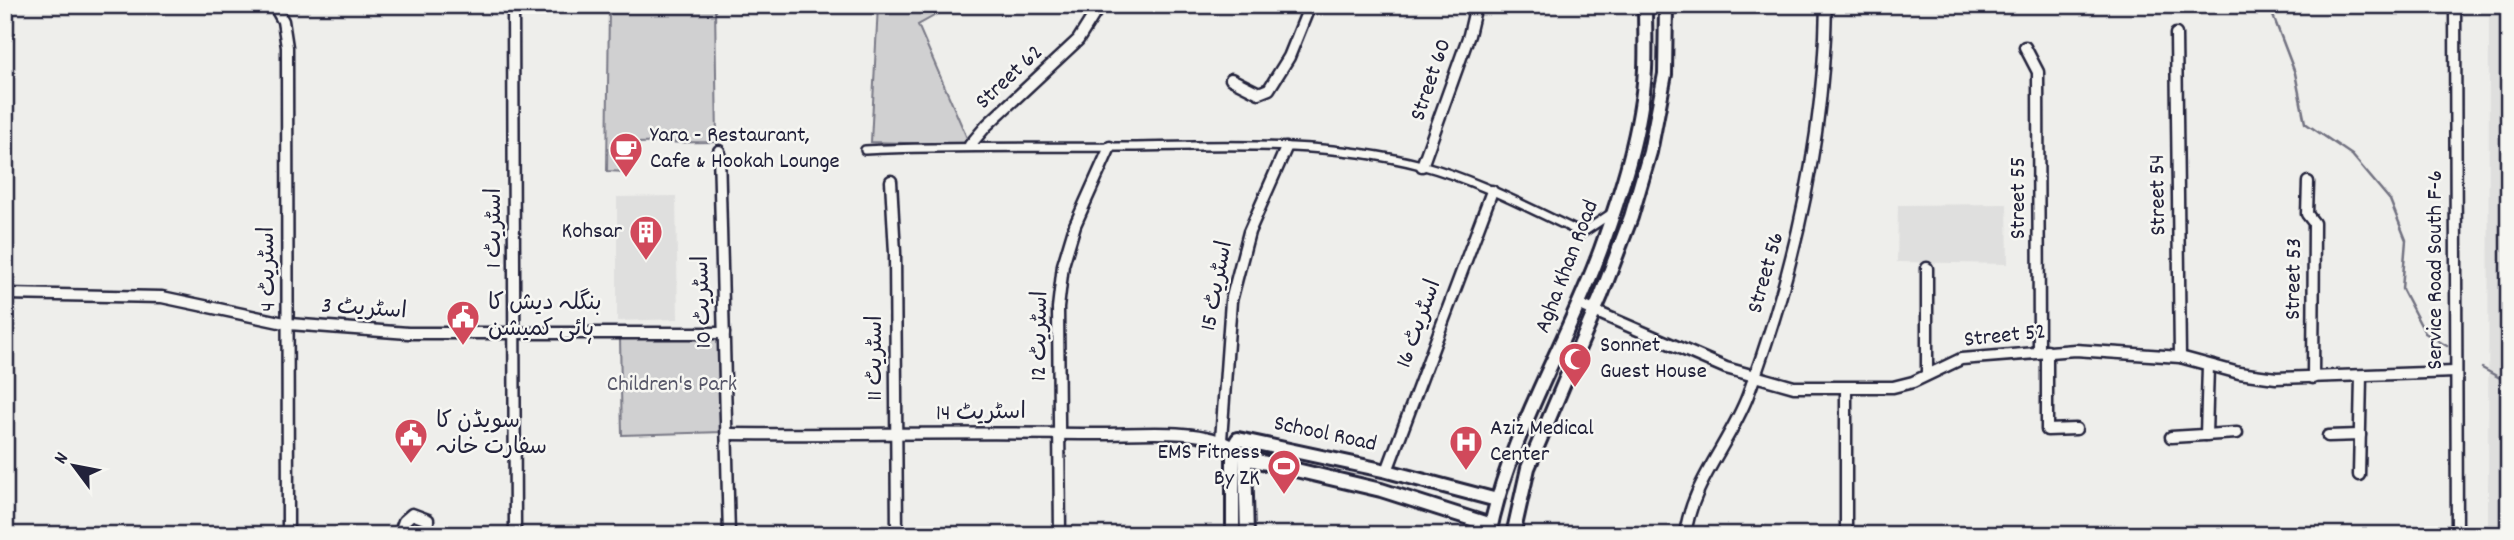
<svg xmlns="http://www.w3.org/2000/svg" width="2514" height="540" font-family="Dekko,'Playpen Sans Arabic',sans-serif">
	<rect width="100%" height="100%" fill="#eeeeeb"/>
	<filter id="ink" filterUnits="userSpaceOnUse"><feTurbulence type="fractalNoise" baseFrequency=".0143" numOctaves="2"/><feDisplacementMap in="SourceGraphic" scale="14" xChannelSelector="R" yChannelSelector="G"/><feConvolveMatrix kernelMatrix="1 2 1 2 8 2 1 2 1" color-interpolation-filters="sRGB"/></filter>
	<g filter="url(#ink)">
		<g fill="#dfdfde">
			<path d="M2489 5H2509V535H2488Z"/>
			<path d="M676 196 678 319 617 321V197Z"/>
			<path d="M2007 204 2008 264 1897 262 1898 205Z"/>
		</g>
		<g fill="#d0d0d1" stroke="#797986" stroke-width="2">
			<path d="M609 5H715L717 142 628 143 627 172 607 171Z"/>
			<path d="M878 5H954L918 25 970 145 871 142Z"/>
			<path d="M721 336 723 432 622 435 620 339Z"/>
		</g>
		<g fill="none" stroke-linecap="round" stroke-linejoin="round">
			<g stroke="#727281" stroke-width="2.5">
				<path d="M2269 5 2295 73 2305 123 2352 155 2390 200 2406 240 2402 289 2425 333 2447 346"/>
				<path d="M2482 368 2509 383"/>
			</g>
			<defs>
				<path id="pedestrian" d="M865 150C950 146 1034 148 1119 147 1219 146 1324 140 1421 165 1477 180 1530 209 1582 233L1612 213"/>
				<g id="minor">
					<path d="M274 5 283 21 287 47 288 535"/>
					<path d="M513 5 515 535"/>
					<path d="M2455 5 2457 535"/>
					<path d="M2176 34 2180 357"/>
					<path d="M2025 47 2038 72 2039 352"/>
					<path d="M1231 79 1259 93 1269 89 1289 57 1310 5"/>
					<path d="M970 145 987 125 1078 40 1100 5"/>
					<path d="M719 151 729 535"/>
					<path d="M1422 166 1469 35 1476 5"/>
					<path d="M891 181 895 253 897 535"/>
					<path d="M2308 182 2307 214 2314 223 2313 378"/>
					<path d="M5 294 162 297 289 324 408 333H724"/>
					<path d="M1578 304 1726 368 1794 387H1893L1913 382 1961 359 2075 350 2180 357 2239 373 2276 378 2455 372"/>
					<path d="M2047 351V430L2076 429"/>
					<path d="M1927 373V268"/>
					<path d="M728 434C849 435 970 432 1091 434 1132 435 1198 426 1233 447"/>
					<path d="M2206 435 2208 366"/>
					<path d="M2328 436 2360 435"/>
					<path d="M2171 437 2237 433"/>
					<path d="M1221 440 1231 301 1249 232 1286 148"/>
					<path d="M1387 471 1492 191"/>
					<path d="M2359 475 2361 376"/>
					<path d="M399 535 404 521 412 514 428 520 427 535"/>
					<path d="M1060 535 1058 308 1063 265 1075 225 1110 147"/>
					<path d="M1685 535C1692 482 1730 443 1748 395 1795 269 1824 140 1826 5"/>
					<path d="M1846 535V389"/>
				</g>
				<g id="tertiary">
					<path d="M1233 535V447L1238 439 1387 471 1497 500"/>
					<path d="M1247 535 1245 458 1381 490 1491 525"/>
					<path d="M1489 535C1509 434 1566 345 1601 249 1621 193 1642 129 1645 69 1646 48 1645 26 1645 5"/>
					<path d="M1513 535 1528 468 1601 296 1631 217 1650 152 1665 74 1666 5"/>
				</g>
			</defs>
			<use href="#pedestrian" stroke="#22223b" stroke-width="12"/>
			<use href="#minor" stroke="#22223b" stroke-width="15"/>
			<use href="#tertiary" stroke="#22223b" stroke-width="18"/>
			<use href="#pedestrian" stroke="#f6f6f2" stroke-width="7"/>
			<use href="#minor" stroke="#f6f6f2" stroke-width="10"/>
			<use href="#tertiary" stroke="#f6f6f2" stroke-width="12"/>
		</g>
	</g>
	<defs>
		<symbol id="cafe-pin" viewBox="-11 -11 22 30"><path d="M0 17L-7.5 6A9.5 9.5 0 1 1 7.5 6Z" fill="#d1495b" stroke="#f6f6f2"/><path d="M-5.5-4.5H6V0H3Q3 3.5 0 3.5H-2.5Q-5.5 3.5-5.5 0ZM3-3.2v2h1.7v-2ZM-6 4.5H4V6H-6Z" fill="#fff"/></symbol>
		<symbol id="building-pin" viewBox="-11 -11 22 30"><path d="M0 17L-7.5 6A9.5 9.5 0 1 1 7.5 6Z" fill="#d1495b" stroke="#f6f6f2"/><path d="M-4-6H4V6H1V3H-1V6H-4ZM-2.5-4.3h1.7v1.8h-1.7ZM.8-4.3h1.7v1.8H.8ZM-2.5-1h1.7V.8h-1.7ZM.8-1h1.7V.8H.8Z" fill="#fff"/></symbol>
		<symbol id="civic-pin" viewBox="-11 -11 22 30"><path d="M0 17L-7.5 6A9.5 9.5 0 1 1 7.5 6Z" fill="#d1495b" stroke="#f6f6f2"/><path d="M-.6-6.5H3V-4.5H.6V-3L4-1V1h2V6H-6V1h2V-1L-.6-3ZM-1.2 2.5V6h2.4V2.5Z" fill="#fff"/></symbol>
		<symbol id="mosque-pin" viewBox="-11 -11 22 30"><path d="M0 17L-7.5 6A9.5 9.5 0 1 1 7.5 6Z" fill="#d1495b" stroke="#f6f6f2"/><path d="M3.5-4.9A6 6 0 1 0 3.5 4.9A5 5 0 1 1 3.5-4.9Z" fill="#fff"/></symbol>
		<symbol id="hospital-pin" viewBox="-11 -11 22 30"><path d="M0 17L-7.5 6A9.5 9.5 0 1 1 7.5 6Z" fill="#d1495b" stroke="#f6f6f2"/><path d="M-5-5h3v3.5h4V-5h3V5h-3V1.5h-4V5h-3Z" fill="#fff"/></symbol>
		<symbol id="stadium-pin" viewBox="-11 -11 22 30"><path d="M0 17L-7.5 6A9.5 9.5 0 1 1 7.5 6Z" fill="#d1495b" stroke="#f6f6f2"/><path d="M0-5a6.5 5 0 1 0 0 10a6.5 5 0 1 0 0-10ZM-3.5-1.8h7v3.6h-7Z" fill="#fff"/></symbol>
	</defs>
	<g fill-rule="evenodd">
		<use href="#cafe-pin" x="607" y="130" width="38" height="52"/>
		<use href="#building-pin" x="627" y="213" width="38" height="52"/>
		<use href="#civic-pin" x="444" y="298" width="38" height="52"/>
		<use href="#mosque-pin" x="1556" y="340" width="38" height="52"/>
		<use href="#civic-pin" x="392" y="416" width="38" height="52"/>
		<use href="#hospital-pin" x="1447" y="423" width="38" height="52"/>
		<use href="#stadium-pin" x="1265" y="447" width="38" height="52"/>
	</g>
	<g text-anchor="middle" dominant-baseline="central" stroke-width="5" stroke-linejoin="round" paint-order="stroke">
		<g font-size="23" fill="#22223b" stroke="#f6f6f2">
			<text transform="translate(1010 78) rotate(-43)">Street 62</text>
			<text transform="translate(1432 80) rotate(-71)">Street 60</text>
			<text transform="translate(2159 195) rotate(-91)">Street 54</text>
			<text transform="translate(2019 198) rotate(-90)">Street 55</text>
			<text transform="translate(495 228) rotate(-90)">اسٹریٹ 1</text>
			<text transform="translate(1568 267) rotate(-69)">Agha Khan Road</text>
			<text transform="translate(269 269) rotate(-91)">اسٹریٹ 4</text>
			<text transform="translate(2436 270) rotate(-90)">Service Road South F-6</text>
			<text transform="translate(1767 273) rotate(-74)">Street 56</text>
			<text transform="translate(2295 279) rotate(-89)">Street 53</text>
			<text transform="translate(1218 286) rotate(-79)">اسٹریٹ 15</text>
			<text transform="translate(704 302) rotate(-92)">اسٹریٹ 10</text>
			<text transform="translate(364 310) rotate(4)">اسٹریٹ 3</text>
			<text transform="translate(1420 324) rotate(-70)">اسٹریٹ 16</text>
			<text transform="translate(1041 336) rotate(-89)">اسٹریٹ 12</text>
			<text transform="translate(2005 337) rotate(-6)">Street 52</text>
			<text transform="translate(876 358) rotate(-90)">اسٹریٹ 11</text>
			<text transform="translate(981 414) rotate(-1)">اسٹریٹ 14</text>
			<text transform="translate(1325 435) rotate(12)">School Road</text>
		</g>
		<g font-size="23" fill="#22223b" stroke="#f6f6f2" text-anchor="start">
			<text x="650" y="136">Yara - Restaurant,<tspan x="650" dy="26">Cafe &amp; Hookah Lounge</tspan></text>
			<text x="622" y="232" text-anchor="end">Kohsar</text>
			<text x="488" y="304">بنگلہ دیش کا<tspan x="488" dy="26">ہائی کمیشن</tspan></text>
			<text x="1600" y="346">Sonnet<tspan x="1600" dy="26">Guest House</tspan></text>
			<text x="436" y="422">سویڈن کا<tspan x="436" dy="26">سفارت خانہ</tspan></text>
			<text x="1490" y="429">Aziz Medical<tspan x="1490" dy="26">Center</tspan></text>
			<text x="1260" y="453" text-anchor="end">EMS Fitness<tspan x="1260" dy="26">By ZK</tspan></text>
		</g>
		<g font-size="23" fill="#565668" stroke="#f6f6f2">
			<text x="672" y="385">Children's Park</text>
		</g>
	</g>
	<rect width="2514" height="540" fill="none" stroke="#f6f6f2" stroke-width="28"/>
	<rect x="14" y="14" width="2486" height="512" fill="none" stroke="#22223b" stroke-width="2.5" filter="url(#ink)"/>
	<g transform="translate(74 466) rotate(302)" stroke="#f6f6f2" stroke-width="5" paint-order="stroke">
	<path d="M0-5L12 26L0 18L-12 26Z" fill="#22223b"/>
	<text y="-10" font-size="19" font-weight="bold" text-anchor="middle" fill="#22223b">N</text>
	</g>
</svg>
